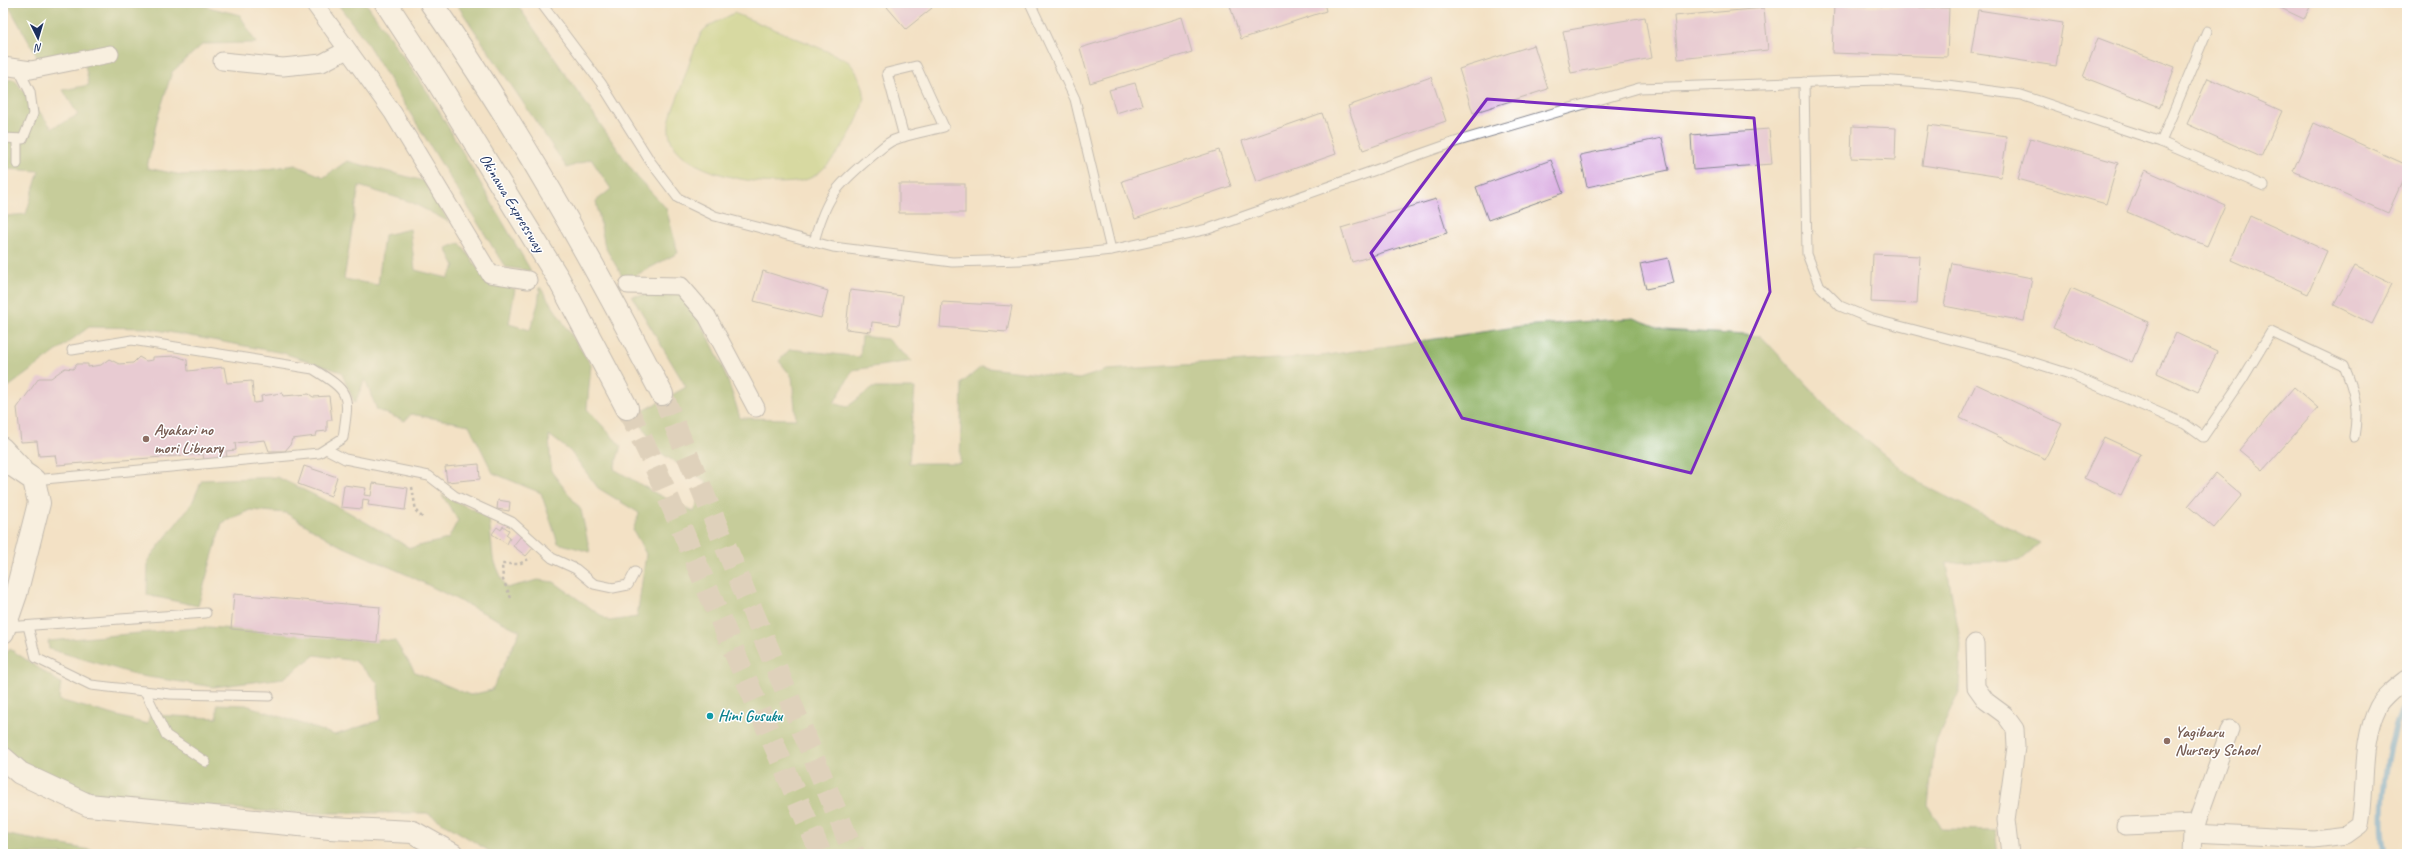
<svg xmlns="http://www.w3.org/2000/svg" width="2410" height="857" font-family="Caveat,sans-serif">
	<rect width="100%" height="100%" fill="#fff"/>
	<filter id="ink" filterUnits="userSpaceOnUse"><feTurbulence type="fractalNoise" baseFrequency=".025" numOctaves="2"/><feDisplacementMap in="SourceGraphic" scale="8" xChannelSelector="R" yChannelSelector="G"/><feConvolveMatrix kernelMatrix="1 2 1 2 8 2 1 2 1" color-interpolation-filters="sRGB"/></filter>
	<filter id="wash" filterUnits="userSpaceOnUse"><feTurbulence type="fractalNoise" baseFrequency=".012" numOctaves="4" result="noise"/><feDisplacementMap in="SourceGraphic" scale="16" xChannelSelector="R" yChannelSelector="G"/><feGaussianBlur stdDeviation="0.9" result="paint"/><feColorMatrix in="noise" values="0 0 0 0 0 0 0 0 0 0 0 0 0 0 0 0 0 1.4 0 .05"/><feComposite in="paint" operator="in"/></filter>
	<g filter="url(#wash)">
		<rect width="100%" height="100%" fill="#f3e1c5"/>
		<path fill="#b6cf75" stroke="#687f6a" d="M734 13C750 20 844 56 850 63 856 71 863 83 864 93 865 117 831 171 808 179 776 191 671 175 669 131 668 120 673 109 677 99 682 86 696 40 703 31 709 24 726 18 734 13Z"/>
		<g fill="#90b266" stroke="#567062">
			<path d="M7 3H192L240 15 256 43 203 44 172 72 157 120 147 168 182 175 247 172 295 165 324 177 347 161 424 181 449 222 411 202 359 186 344 279 378 285 384 235 410 229 415 270 448 278 455 266 446 248 460 243 486 280 515 289 509 324 530 330 538 304 540 287 591 365 587 409 621 446 614 469 657 494 694 512 707 482 656 450 636 415 686 387 632 296 680 292C709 330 727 373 740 418L796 419 792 377 779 361 790 349 860 357 862 336 887 339 912 361 853 370 834 403 847 407 872 388H915L909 463H960L962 383 981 367 1079 379 1107 370 1321 356 1522 326 1634 318 1665 330 1761 336 1834 414 1921 484 2040 543 2019 561 1946 563 1961 645 1959 692 1935 744 1928 806 1942 829 1995 830 1998 854H494L427 813H283L124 798 80 791 14 758 3 747V658L10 649 61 683 59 700 147 724 150 715 217 718V704L246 705 335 735 380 720 378 683 355 661 315 655 284 678 214 687 141 676 49 649 48 641 208 627 395 641 415 672 470 695 492 690 520 631 410 576 337 544 286 513 250 510 222 523 198 606 147 595 148 560 192 503 202 480 277 477 343 509 410 548 448 539 458 520 442 495 489 517 493 558 506 588 538 580 554 582 609 621 637 617 646 554 633 530 639 513 598 488 570 451 549 435 551 471 581 510 590 552 558 543 541 493 493 473 469 425 411 414 405 421 377 410 365 379 355 403 341 372 283 353 146 328 89 327 3 391V219L7 216 26 214 39 171 4 169 7 145 3 141V81L14 79 52 128 78 115 63 90 89 85 82 50 38 58Z"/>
			<path d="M337 3H366L429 94 531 271 505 267 365 40Z"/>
			<path d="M456 3H516L637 177 666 208 678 253 625 281 605 247 596 201 611 189 591 159 567 168Z"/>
			<path d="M3 834 112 854H3Z"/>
		</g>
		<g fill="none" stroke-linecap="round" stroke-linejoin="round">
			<path stroke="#5fa3d4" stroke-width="6" d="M2386 854C2377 822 2386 731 2407 704"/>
		</g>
		<g id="blocks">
			<g fill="#dcb0e3">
				<path d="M892 3H927L932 8 906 29 887 7Z"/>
				<path d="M1229 3H1324L1326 11 1241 39Z"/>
				<path d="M2270 3H2312L2304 19Z"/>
				<path d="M1834 5 1949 8 1947 57 1832 53Z"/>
				<path d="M1764 8 1768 50 1678 59 1674 16Z"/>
				<path d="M1978 10 2063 23 2056 66 1971 53Z"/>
				<path d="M1182 17 1192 52 1090 83 1080 48Z"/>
				<path d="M1645 17 1652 58 1571 73 1563 31Z"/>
				<path d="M2098 38 2175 67 2160 107 2083 77Z"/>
				<path d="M1534 45 1548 89 1473 113 1459 69Z"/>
				<path d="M1431 77 1446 121 1363 150 1348 106Z"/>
				<path d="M2208 78 2282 111 2261 157 2187 124Z"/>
				<path d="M1135 83 1142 105 1116 113 1109 90Z"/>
				<path d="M1322 113 1336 154 1256 182 1242 141Z"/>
				<path d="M2314 123 2407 165V171L2388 213 2293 171Z"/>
				<path d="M1928 125 2007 136 2001 177 1922 165Z"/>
				<path d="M1852 126 1896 128 1895 160 1851 158Z"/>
				<path d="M1769 129 1772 164 1693 170 1691 135Z"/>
				<path d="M1662 138 1669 170 1587 187 1580 155Z"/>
				<path d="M2030 138 2118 163 2106 204 2018 179Z"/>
				<path d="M1219 150 1231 186 1135 219 1122 181Z"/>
				<path d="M1551 160 1563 193 1488 220 1476 187Z"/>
				<path d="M2145 170 2225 205 2207 246 2127 212Z"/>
				<rect x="899" y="184" width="66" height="29"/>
				<path d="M1436 199 1447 233 1352 262 1341 228Z"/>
				<path d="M2250 216 2327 251 2308 294 2231 260Z"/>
				<path d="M1873 254 1920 256 1917 304 1871 302Z"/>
				<path d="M1668 258 1674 283 1646 289 1640 264Z"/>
				<path d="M1952 263 2032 278 2024 321 1944 306Z"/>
				<path d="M2355 266 2392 284 2372 324 2334 305Z"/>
				<path d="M763 271 828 291 821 318 754 301Z"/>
				<path d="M2071 288 2149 322 2132 362 2053 328Z"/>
				<path d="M850 290 903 296 899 325 872 322 871 332 846 329Z"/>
				<path d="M942 302 1012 306 1007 332 940 327Z"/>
				<path d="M2176 333 2217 352 2198 392 2157 373Z"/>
				<path d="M177 356 187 360 188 371 224 367 227 383 252 381 254 403 262 402 261 396 282 393 283 396 309 394 313 397 329 396 332 420H327V431L317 432 316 436 292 439 290 445 285 451H269L265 440 235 443 236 450 226 451 227 457 204 460 203 454 57 465 55 455 39 456 37 441 21 442 17 408 39 378H51L65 368 73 369 77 364H88V367L101 365 109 359 119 364 133 363 139 357 146 361 153 360V357Z"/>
				<path d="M1976 384 2062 424 2045 459 1960 418Z"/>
				<path d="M2294 387 2318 408 2263 470 2239 450Z"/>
				<path d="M2104 437 2141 454 2121 495 2084 478Z"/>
				<path d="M479 464 480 479 447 482 445 467Z"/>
				<path d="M304 466 337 477 331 496 298 484Z"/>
				<path d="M2216 473 2242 495 2214 528 2188 506Z"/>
				<path d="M373 483 408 488 405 510 368 505 369 500 363 499 362 509 341 507 344 485 366 488 364 495 371 496Z"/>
				<path d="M498 500 510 502 509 511 497 509Z"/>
				<path d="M503 526 509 530 506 535 510 538 507 544 492 534 497 527 501 530Z"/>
				<path d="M521 536 534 547 526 556 513 546Z"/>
				<path d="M234 594 380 607 377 642 231 629Z"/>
			</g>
		</g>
	</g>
	<g filter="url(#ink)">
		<use href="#blocks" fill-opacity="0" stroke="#878892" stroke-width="1"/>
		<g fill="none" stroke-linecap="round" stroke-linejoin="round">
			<g stroke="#c8bdb0" stroke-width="22" stroke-dasharray="22 11" stroke-linecap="butt">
				<path d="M662 394 854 854"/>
				<path d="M627 408 653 462 821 854"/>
			</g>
			<defs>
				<g id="lane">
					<path d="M541 3 601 83 650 161 678 198 715 216 833 247 952 262 1020 260 1111 250 1208 229 1455 142 1639 88 1879 80 1947 85 2021 95 2161 142 2264 186"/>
					<path d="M1030 3 1075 99 1111 250"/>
					<path d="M1804 82 1807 254 1819 285 1840 306 1869 318 2003 353 2070 374 2185 424 2203 437 2242 380 2271 332 2344 366C2355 392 2359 409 2354 437"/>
					<path d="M3 138 23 139 33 114 30 92 18 68"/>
					<path d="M2161 142 2207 31"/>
					<path d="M17 164V139"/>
					<path d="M814 242C826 197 836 186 872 156 879 151 886 143 894 140 910 134 928 131 944 127L916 66 887 73 904 137"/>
					<path d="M326 449 345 459 429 476 455 496 512 522 552 558 576 569 594 584 613 588 628 585 635 572"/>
					<path d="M34 480 319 453 343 438C349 395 352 393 313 369L132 340 72 350"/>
					<path d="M28 626 36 658 91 685 170 694 269 696"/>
					<path d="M6 627 206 613"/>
					<path d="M145 691 166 735 206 762"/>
				</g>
				<g id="street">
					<path d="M314 3 393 113 490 274 528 280"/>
					<path d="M222 61 283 67 322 63 347 50"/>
					<path d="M3 66 31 70 110 54"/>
					<path d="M628 285 681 286 707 316 756 408"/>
					<path d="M3 446 22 466"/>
					<path d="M1975 643 1976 687 1986 701 2005 715 2015 729 2016 747 2006 820 2010 854"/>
					<path d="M2125 826 2197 823"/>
					<path d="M2193 833 2314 839 2346 835 2360 825C2367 787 2360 743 2378 707 2383 697 2398 686 2407 679"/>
					<path d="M2192 854 2193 833 2230 729"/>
				</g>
				<g id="secondary">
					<path d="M3 459 34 480 39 503 16 594 3 632"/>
					<path d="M3 758 20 773 88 805 330 828 413 832 452 854"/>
				</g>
				<g id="highway">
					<path d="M386 3 437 81 558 278 627 408"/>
					<path d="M431 3C518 127 592 260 662 394"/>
				</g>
			</defs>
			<use href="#lane" stroke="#878892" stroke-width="11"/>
			<use href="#street" stroke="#878892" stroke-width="19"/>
			<use href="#secondary" stroke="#878892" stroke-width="24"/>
			<use href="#highway" stroke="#878892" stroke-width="24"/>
			<g stroke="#878892" stroke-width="2.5" stroke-dasharray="3 3" stroke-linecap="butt">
				<path d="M412 487 416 511 424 519"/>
				<path d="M511 598 503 580 502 564H519L531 558"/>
			</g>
			<use href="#lane" stroke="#fff" stroke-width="9"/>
			<use href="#street" stroke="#fff" stroke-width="17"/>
			<use href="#secondary" stroke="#fff" stroke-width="22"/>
			<use href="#highway" stroke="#fff" stroke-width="22"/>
		</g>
	</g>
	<path d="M0 0H2410V857H0ZM1487 99 1754 118 1770 292 1691 473 1462 418 1371 253Z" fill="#f3e1c5" fill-opacity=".55" fill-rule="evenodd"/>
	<path fill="none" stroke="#7b2cbf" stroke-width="3" stroke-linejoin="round" d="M1487 99 1754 118 1770 292 1691 473 1462 418 1371 253Z"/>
	<g fill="#8d6e63" stroke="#fff" stroke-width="1.5">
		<circle cx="146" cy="439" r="4"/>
		<circle cx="2167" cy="741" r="4"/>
	</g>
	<circle fill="#0f9aa8" stroke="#fff" stroke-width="1.5" cx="710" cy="716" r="4"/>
	<g text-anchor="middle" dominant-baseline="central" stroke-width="3" stroke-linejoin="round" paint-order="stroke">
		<g font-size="16" fill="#1b2f5e" stroke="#fff">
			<text transform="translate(512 203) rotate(59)">Okinawa Expressway</text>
		</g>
		<g font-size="16" font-weight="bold" fill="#785e54" stroke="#fff" text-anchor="start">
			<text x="154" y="430">Ayakari no<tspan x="154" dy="18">mori Library</tspan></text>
			<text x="2175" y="732">Yagibaru<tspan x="2175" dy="18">Nursery School</tspan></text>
		</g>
		<g font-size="16" font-weight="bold" fill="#0d838f" stroke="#fff" text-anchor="start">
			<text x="718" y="716">Hini Gusuku</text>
		</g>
	</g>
	<rect width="2410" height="857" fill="none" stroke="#fff" stroke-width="16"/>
	<g transform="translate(38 38) rotate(175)" stroke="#ffffff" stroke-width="3" paint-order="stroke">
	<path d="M0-3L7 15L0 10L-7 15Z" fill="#1b2f5e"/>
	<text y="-6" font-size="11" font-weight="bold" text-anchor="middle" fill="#1b2f5e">N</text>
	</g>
</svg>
